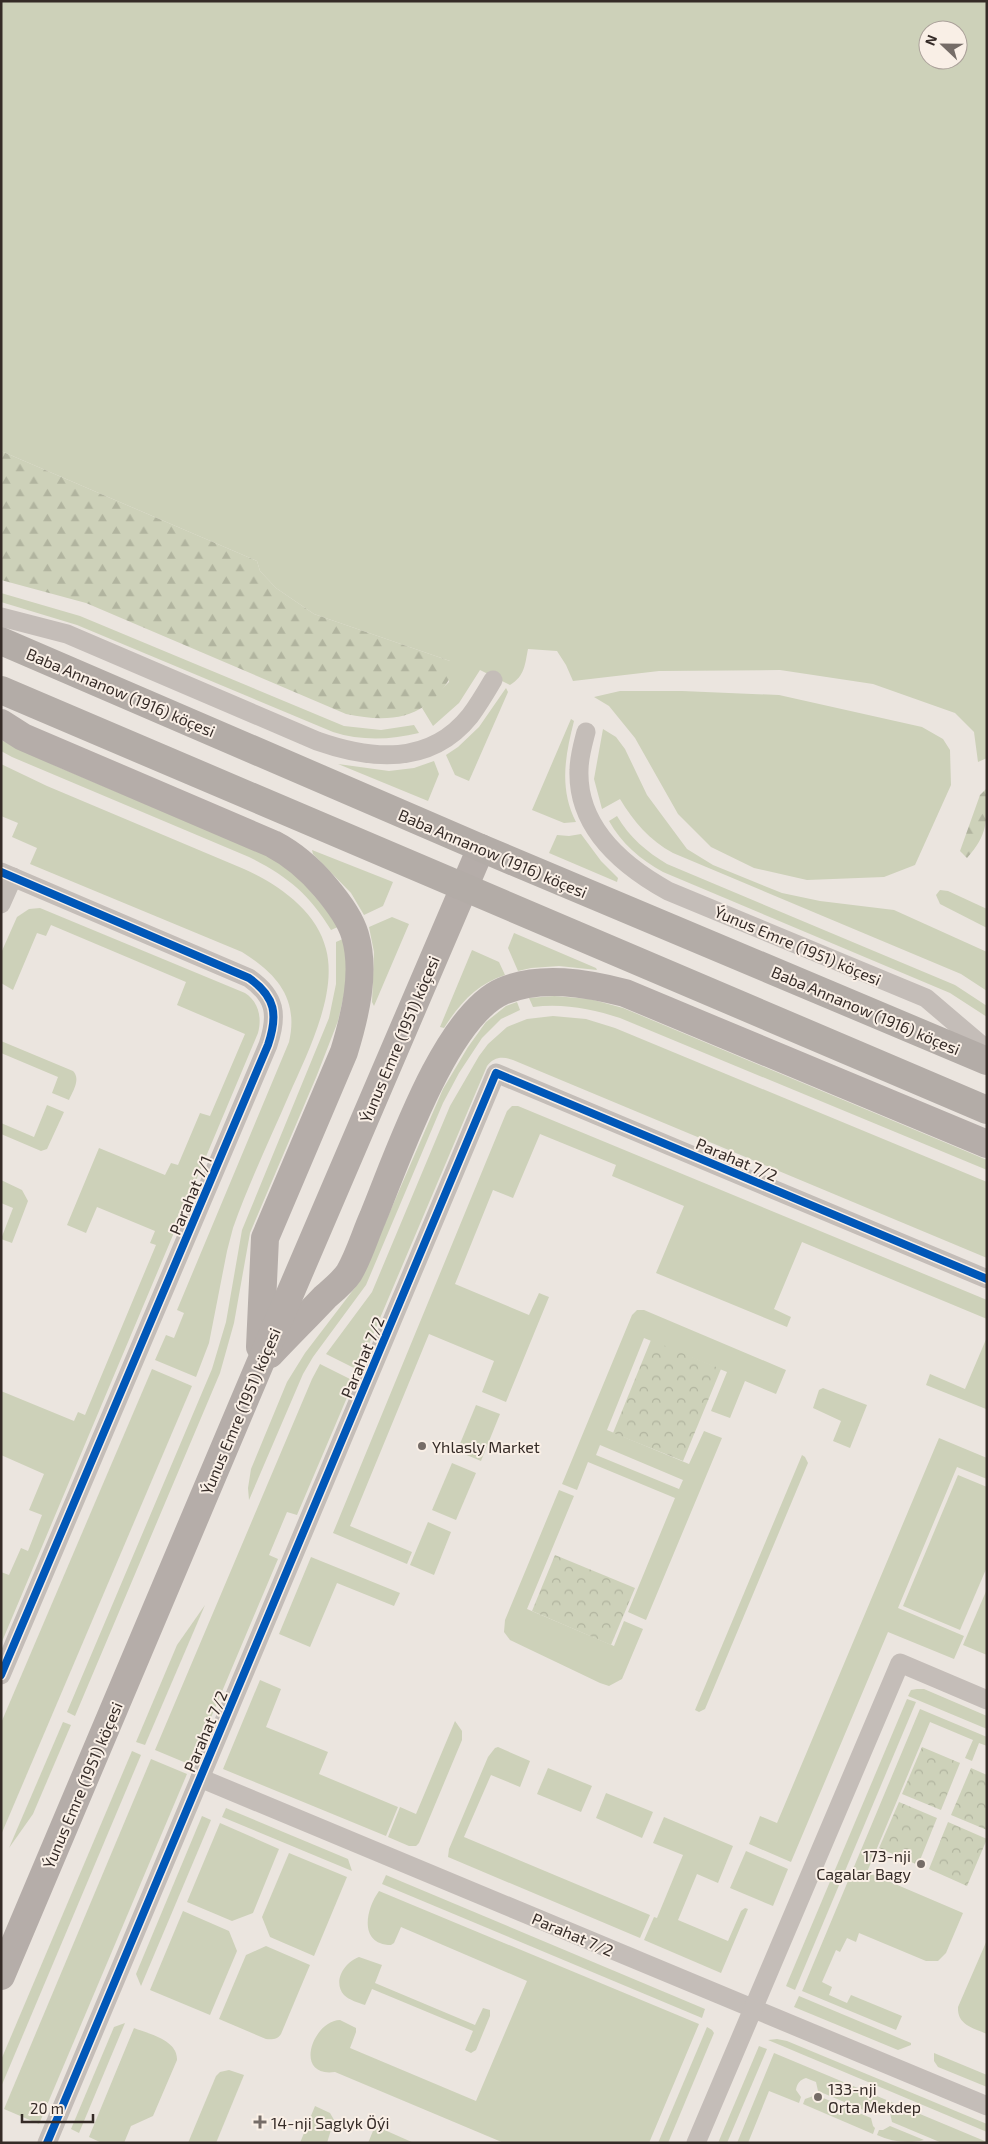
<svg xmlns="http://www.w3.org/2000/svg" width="988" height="2144" font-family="'Exo 2',sans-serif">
	<defs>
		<pattern id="forest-firs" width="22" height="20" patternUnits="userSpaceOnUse" patternTransform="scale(1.25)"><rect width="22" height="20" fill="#cdd1b9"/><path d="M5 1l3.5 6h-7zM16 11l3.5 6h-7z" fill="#b1b49f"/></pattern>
		<pattern id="park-crowns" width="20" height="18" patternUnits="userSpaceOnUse" patternTransform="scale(1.25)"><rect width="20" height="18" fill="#cdd1b9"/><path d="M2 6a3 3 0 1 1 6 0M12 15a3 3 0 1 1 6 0" fill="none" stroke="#b1b49f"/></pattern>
	</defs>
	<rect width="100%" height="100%" fill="#ebe5df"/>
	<g fill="#cdd1b9" fill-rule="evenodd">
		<path d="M1 1H987V758L978 762 974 732 955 713 873 684 780 670 659 671 573 681 566 665 557 651 528 649C525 664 525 676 510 685L480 670 459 703 433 726 422 708 449 682 450 661 314 614 276 588 260 571 257 561 1 451ZM928 30H958V60H928Z"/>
		<path d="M1 593 80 616 344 726 381 730 414 725 419 733C390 740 361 741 333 732L77 625 1 602Z"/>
		<path d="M506 688 508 692 469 781 455 775 446 755 458 747 479 727Z"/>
		<path d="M620 691H682L779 695 922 727 943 739 950 750 951 785 915 865 884 877 807 880 754 868 711 847 678 814 635 738 609 706 594 697Z"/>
		<path d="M571 719 574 721C565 756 559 789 576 822L564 823 532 810Z"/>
		<path d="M603 729 616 737 625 749 647 795 687 849 713 865 782 893 820 901 894 910 987 952V991L961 974 673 853C649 840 634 822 620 799L602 809 594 779Z"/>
		<path d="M1 740 56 766 266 855 293 871 340 926 331 930C309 894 287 876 249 857L12 757 1 751Z"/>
		<path d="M434 761 439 774 428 801 338 764 389 771 414 768Z"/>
		<path d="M1 764 47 786 244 869C278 884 317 911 326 949 338 994 307 1054 289 1095 270 1139 249 1183 233 1228L227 1251 209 1343 196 1377 155 1360 166 1335 174 1338 184 1313 177 1310 289 1042C299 999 277 974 242 952L30 864 37 848 12 837 18 823 1 816Z"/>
		<path d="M617 816C629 837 647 852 667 864L955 985 987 1006V1017L950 993 663 872C641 860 621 843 609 821Z"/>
		<path d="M581 834 601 861 618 878 617 882 549 853 557 835 569 836Z"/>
		<path d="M312 850 393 882 383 906 364 915 351 893 313 854Z"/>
		<path d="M940 890 948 891 987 909V928L940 904 936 895Z"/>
		<path d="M40 908 245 993C259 1002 262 1018 258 1033L1 1644V1572L9 1575 21 1548 28 1551 42 1515 29 1510 44 1474 1 1455V1391L74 1421 78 1412 85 1415 156 1245 150 1243 155 1231 97 1207 86 1233 67 1225 99 1148 165 1175 171 1163 178 1165 200 1113 210 1116 245 1034 177 1005 186 982 51 925 46 936 37 933 13 990 1 983V953L17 917 29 909Z"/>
		<path d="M392 917 409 924 374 1006 372 1002 374 952 369 927Z"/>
		<path d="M514 933 596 968 597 970 559 966 531 968 518 971 508 948Z"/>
		<path d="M345 938 347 958 346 986 338 1021 317 1075 250 1233 234 1323 220 1373 75 1716 67 1712 212 1369 226 1322 242 1230 329 1018 336 984V942Z"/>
		<path d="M472 950 499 962 505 975C477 984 459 1004 444 1028L440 1027Z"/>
		<path d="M554 996 590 999 623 1008 987 1160V1170L620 1018C592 1009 563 1003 533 1007L529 998Z"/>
		<path d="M517 1002 520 1010 501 1019 482 1038 459 1073 443 1103 366 1285 313 1357 303 1374 249 1500 248 1488 251 1469 287 1382 305 1353 360 1281 443 1089 468 1047 486 1022 506 1006Z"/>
		<path d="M553 1016 586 1019 615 1028 987 1182V1258L513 1060C502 1056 494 1057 487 1066L358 1370 326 1354 372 1292 450 1106 479 1056 488 1044 507 1027 527 1019Z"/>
		<path d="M1 1041 73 1071C81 1079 73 1091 69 1100L52 1093 58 1077 1 1053Z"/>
		<path d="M47 1105 64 1112 47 1149 41 1151 1 1134V1123L34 1137Z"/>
		<path d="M512 1106H518L987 1300V1319L802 1242 774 1309 791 1317 787 1327 656 1273 684 1206 612 1176 616 1165 540 1134 513 1198 493 1190 455 1284 529 1315 539 1293 549 1297 506 1402 482 1392 494 1361 429 1334 350 1526 412 1552 407 1564 333 1533 507 1111Z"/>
		<path d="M1 1180 22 1190 28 1201 12 1243 1 1239 13 1208 1 1203Z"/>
		<path d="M637 1310H644L786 1370 776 1394 745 1381 730 1418 711 1411 727 1372 644 1338 607 1430 689 1464 704 1431 722 1438 646 1620 628 1612 675 1498 588 1462 577 1490 562 1484 632 1315ZM600 1445 683 1480 679 1489 596 1455Z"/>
		<path d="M987 1337 986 1409 926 1385 930 1374 965 1389Z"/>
		<path d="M320 1364 354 1381 297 1515 287 1512 269 1555 278 1559 191 1765 155 1750 312 1379Z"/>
		<path d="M152 1369 192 1386 1 1835V1723Z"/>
		<path d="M823 1388 867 1405 850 1448 833 1441 841 1421 813 1408 819 1390Z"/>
		<path d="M476 1405 500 1414 481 1461 457 1451Z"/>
		<path d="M939 1438 987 1458V1479L957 1467 898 1608 964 1636 954 1659 888 1632 791 1862 749 1844 760 1816 777 1823Z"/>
		<path d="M802 1455 805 1457 808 1463 705 1709 699 1712 695 1710Z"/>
		<path d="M452 1463 476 1473 456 1520 432 1510Z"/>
		<path d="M958 1475 987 1487V1567L960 1630 903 1606Z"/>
		<path d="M559 1490 574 1496 527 1609 614 1646 624 1621 643 1629 622 1679 609 1686 600 1683 510 1640 504 1632 505 1620Z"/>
		<path d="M428 1522 451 1532 434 1575 410 1565Z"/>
		<path d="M311 1557 400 1593 394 1606 337 1583 310 1647 279 1634Z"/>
		<path d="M987 1589V1655L963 1645Z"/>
		<path d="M205 1605 145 1745 136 1742 177 1645Z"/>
		<path d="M260 1680 281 1689 266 1727 328 1752 319 1774 398 1807 386 1836 223 1769Z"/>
		<path d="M917 1689H924L987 1716V1729L908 1696 911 1690Z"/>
		<path d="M907 1699 916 1702 795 1990 786 1986Z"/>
		<path d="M920 1709 987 1737V1746L979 1743 972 1761 965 1758 973 1740 930 1722 867 1872 963 1913 946 1953 938 1961H926L859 1933 856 1942 847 1938 840 1952 836 1950 822 1982 832 1987 829 1995 847 2003 851 1995 902 2016 896 2030 802 1991Z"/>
		<path d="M455 1721 462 1731V1740L419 1843 416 1846H409L388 1837 400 1807 416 1814Z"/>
		<path d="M63 1722 71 1725 33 1814 9 1848Z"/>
		<path d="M498 1747 530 1761 520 1787 491 1775 464 1837 650 1915 640 1938 448 1857 449 1849 488 1757 495 1748Z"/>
		<path d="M132 1751 141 1755 1 2087V2060Z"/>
		<path d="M151 1759 187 1774 39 2124 4 2109Z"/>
		<path d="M548 1768 592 1786 581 1812 537 1794Z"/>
		<path d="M606 1793 653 1812 642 1838 596 1818Z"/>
		<path d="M226 1808 348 1859 352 1871 222 1817Z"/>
		<path d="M202 1816 211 1820 141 1986 136 1974Z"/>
		<path d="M664 1817 733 1846 718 1883 697 1874 678 1920 728 1941 741 1911 745 1908 748 1909 721 1973 644 1940 654 1917 657 1918 683 1855 653 1843Z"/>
		<path d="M220 1823 279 1849 253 1913 232 1921 187 1902Z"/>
		<path d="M746 1851 788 1869 773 1906 730 1888Z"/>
		<path d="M289 1853 347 1877 314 1956 270 1937 262 1917Z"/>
		<path d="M386 1875 705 2009 702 2018 382 1884Z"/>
		<path d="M379 1891 699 2024 649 2143H504L335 2072C293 2078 312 2021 340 2020L356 2028V2032L350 2048 476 2101 527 1981 401 1927 394 1943 391 1945C358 1944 366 1909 379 1891Z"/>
		<path d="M183 1911 229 1931 237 1951 210 2015 150 1990Z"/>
		<path d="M987 1940V2034C973 2028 957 2025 958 2007Z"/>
		<path d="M266 1946 310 1965 281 2034C278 2039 272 2040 266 2039L219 2019 246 1955Z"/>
		<path d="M359 1957 382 1965 375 1983 475 2025 483 2008 490 2010V2016L476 2050 471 2053 465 2050 473 2031 372 1989 365 2005C359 2003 349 2000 344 1995 332 1981 345 1962 359 1957Z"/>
		<path d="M799 1996 911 2043V2045L898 2050 794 2007Z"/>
		<path d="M125 2023 79 2133 71 2129 114 2027Z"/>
		<path d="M707 2027 712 2030 714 2033 668 2143H658Z"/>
		<path d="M134 2028C149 2034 178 2040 177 2060L153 2116 131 2126 124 2143H102L89 2137Z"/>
		<path d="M777 2039 787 2041 987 2124V2132L768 2040Z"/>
		<path d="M759 2046 767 2049 727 2143H718Z"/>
		<path d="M774 2053 987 2142V2143H942L892 2122 890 2113 886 2110 880 2109 873 2114 818 2091 816 2082 806 2078C800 2080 797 2083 796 2090L801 2097 799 2103 769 2091 748 2143H737Z"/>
		<path d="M934 2053 987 2075V2087L938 2067 934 2061Z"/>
		<path d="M229 2070 244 2075 216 2143H188L216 2076 220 2072Z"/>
		<path d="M816 2095 871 2118 873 2126 875 2128 873 2134 803 2104 805 2099Z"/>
		<path d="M315 2106 330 2113 334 2120 327 2143H300Z"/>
		<path d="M890 2126 924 2140C908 2144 892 2142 877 2135L879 2130H883Z"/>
		<path d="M377 2128H380L414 2143H368L373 2131Z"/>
	</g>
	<g fill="url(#forest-firs)">
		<path d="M1 451 257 561 260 571 276 588 314 614 450 661 456 667C432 716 398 725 346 714L86 603 1 580Z"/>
		<path d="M987 788C987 821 988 835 967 858L960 851 980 795Z"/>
	</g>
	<g fill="url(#park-crowns)">
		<path d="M651 1340 721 1369 683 1461 613 1433Z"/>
		<path d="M555 1555 635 1588 611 1645 532 1611Z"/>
		<path d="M922 1747 960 1763 941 1810 902 1794Z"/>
		<path d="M971 1768 987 1775V1830L951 1815Z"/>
		<path d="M899 1802 937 1818 918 1865 879 1848Z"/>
		<path d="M948 1822 987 1839 967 1886 929 1869Z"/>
	</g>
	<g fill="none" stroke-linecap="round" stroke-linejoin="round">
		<g stroke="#c4bdb8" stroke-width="19">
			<path d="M1 617 67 634 317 741C371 760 430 766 470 716 479 704 486 692 493 680"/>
			<path d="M586 732C583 744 579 757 579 770 577 827 621 865 668 891L926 998 987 1050"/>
			<path d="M1 872 249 978C276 997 278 1015 268 1045L1 1675"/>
			<path d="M1 904 13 877"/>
			<path d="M200 1778 987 2106"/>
			<path d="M47 2143 496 1073 987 1279"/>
			<path d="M696 2143 900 1663 987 1700"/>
		</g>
		<g stroke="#b5ada9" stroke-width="28">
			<path d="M1 723 23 737 273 844C294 855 310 869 325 887 337 901 350 918 355 935 366 972 355 1016 344 1052L265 1238 260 1347"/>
			<path d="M270 1354C288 1335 307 1316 325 1297 333 1290 343 1282 349 1273 359 1256 365 1235 373 1217 397 1159 445 1016 503 991 541 975 586 983 625 993L987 1144"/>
			<path d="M1 1976 259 1366 481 848"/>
		</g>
		<g stroke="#b3aca7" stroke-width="28">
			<path d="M1 641 481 848 987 1061"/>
			<path d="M1 690 987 1110"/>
		</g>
		<defs>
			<g id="cycleway">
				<path d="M1 872 249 978C276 997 278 1015 268 1045L1 1675"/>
				<path d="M47 2143 496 1073 987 1279"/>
			</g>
		</defs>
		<use href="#cycleway" stroke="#f9efe6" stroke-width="11"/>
		<use href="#cycleway" stroke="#0057b8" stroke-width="8"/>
	</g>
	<g fill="#756c67" stroke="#f9efe6" stroke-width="2">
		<circle cx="422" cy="1446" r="5"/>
		<circle cx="921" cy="1864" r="5"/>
		<circle cx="818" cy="2097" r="5"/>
		<path d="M257.5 2114.5h5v5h5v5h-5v5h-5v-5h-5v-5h5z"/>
	</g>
	<g text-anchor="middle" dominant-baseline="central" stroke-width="4" stroke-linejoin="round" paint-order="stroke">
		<g font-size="16" fill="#352b27" stroke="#f9efe6">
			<text transform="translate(121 692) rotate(23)">Baba Annanow (1916) köçesi</text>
			<text transform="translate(493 853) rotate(23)">Baba Annanow (1916) köçesi</text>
			<text transform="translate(798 945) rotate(23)">Ýunus Emre (1951) köçesi</text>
			<text transform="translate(866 1010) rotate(23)">Baba Annanow (1916) köçesi</text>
			<text transform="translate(399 1039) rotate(-67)">Ýunus Emre (1951) köçesi</text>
			<text transform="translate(737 1159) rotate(23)">Parahat 7/2</text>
			<text transform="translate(190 1195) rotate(-67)">Parahat 7/1</text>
			<text transform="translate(362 1357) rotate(-67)">Parahat 7/2</text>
			<text transform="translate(240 1411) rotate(-67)">Ýunus Emre (1951) köçesi</text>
			<text transform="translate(205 1731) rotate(-67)">Parahat 7/2</text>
			<text transform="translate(82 1785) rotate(-67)">Ýunus Emre (1951) köçesi</text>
			<text transform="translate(573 1934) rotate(23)">Parahat 7/2</text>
		</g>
		<g font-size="16" fill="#352b27" stroke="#f9efe6" text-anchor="start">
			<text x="432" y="1446">Yhlasly Market</text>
			<text x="911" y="1855" text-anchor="end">173-nji<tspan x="911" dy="18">Cagalar Bagy</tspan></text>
			<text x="828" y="2088">133-nji<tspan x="828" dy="18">Orta Mekdep</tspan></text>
			<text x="271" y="2122">14-nji Saglyk Öýi</text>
		</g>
	</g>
	<rect width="988" height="2144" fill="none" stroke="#352b27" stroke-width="5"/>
	<g transform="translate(943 45) rotate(292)"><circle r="24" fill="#f9efe6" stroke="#aba19a"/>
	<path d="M0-4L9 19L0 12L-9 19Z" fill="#756c67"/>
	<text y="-8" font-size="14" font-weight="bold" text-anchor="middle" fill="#352b27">N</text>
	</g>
	<path d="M22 2114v8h71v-8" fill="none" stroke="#352b27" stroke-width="2.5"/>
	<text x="30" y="2114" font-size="15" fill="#352b27" stroke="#f9efe6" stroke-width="4" paint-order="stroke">20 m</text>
</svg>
